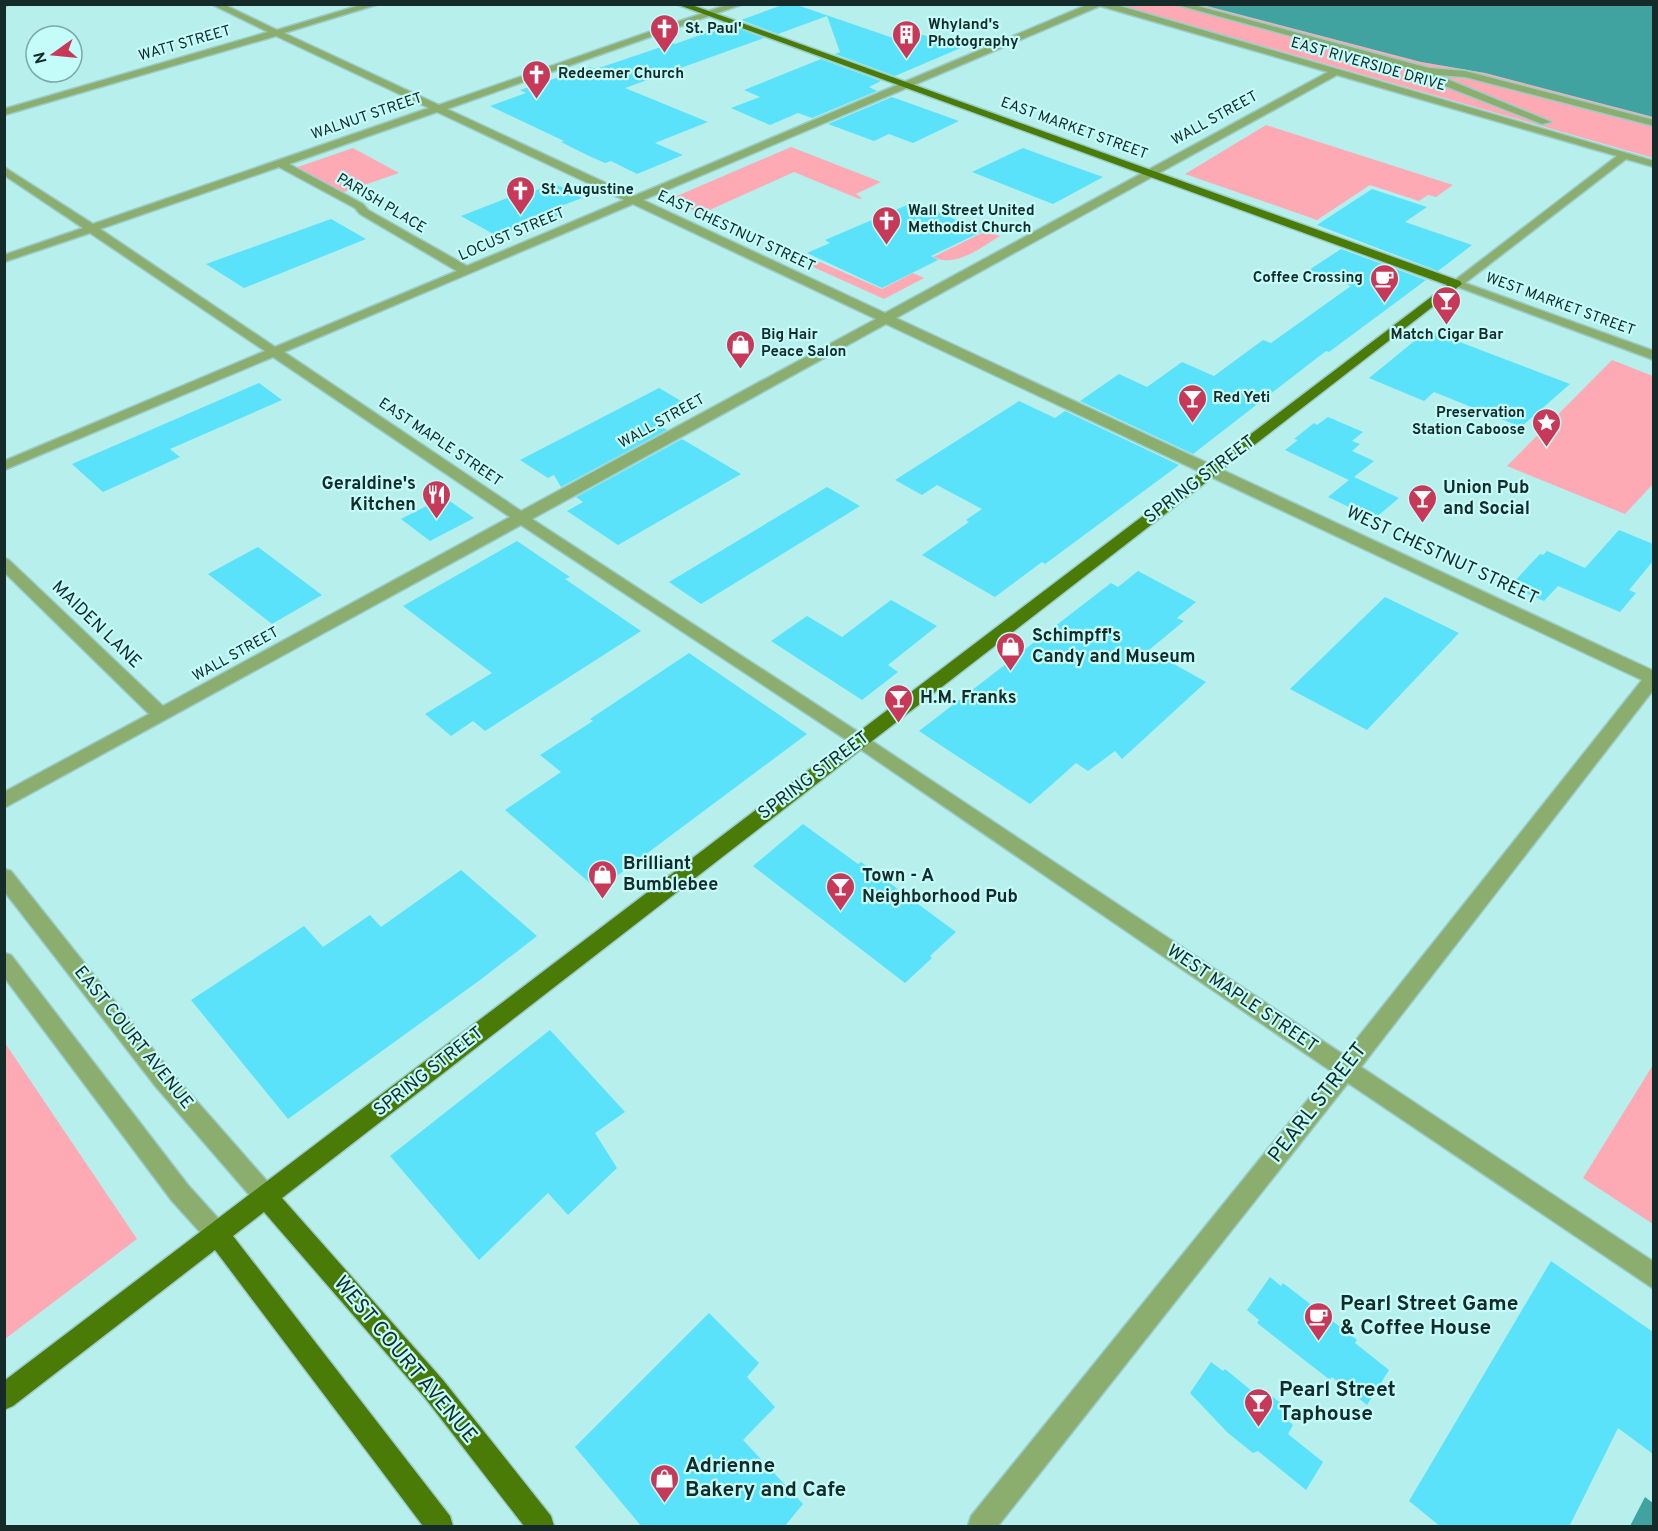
<svg xmlns="http://www.w3.org/2000/svg" width="1658" height="1531" font-family="Overpass,sans-serif">
	<rect width="100%" height="100%" fill="#b6efec"/>
	<g fill="#feaab4">
		<path d="M1120 5H1203L1421 62 1485 73 1653 117V158Z"/>
		<path d="M1266 125 1453 185 1436 197 1428 195 1419 201 1370 185 1317 220 1185 174Z"/>
		<path d="M791 147 881 182 856 194 862 198 859 199 794 172 703 213 738 232 670 199Z"/>
		<path d="M353 148 399 173 341 193 295 168Z"/>
		<path d="M986 231 1000 236C980 248 956 268 933 257Z"/>
		<path d="M820 262 882 289 913 273 924 278 884 299 811 266Z"/>
		<path d="M1612 360 1653 376V484L1625 514 1507 466Z"/>
		<path d="M5 1043 137 1239 5 1339 4 1043Z"/>
		<path d="M1653 1065V1224L1583 1178Z"/>
	</g>
	<g fill="#41a3a0">
		<path d="M1203 5H1653V117L1485 73 1421 62Z"/>
		<path d="M1645 1497 1653 1503V1526H1630Z"/>
	</g>
	<g fill="#5ae2fb">
		<path d="M785 4H794L896 39 913 32 963 47 895 76 835 54 840 52 827 16 778 34 741 20Z"/>
		<path d="M728 25 764 38 625 88 708 122 655 143 683 155 637 174 611 161 605 163 589 156 561 142 564 141 490 106 526 93 520 90 590 67 596 69 661 47V38L675 44Z"/>
		<path d="M821 59 881 81 869 87 877 91 812 118 798 113 770 125 731 108 760 97 744 90Z"/>
		<path d="M892 97 959 121 913 143 889 134 874 141 828 124Z"/>
		<path d="M1023 148 1061 162 1103 177 1053 204 972 172Z"/>
		<path d="M554 183 582 198 551 210 560 215 525 229 521 227 497 236 461 216 518 194 522 196Z"/>
		<path d="M1372 189 1427 207 1405 222 1472 245 1438 271 1317 225Z"/>
		<path d="M914 202 983 231 931 256 938 260 882 288 807 253 830 243 825 240Z"/>
		<path d="M331 219 366 239 244 288 206 264Z"/>
		<path d="M1341 249 1426 280 1329 352 1326 351 1193 454 1080 401 1119 374 1147 387 1182 362 1214 376 1263 340 1271 343 1351 286 1309 270Z"/>
		<path d="M1428 330 1570 384 1521 427 1434 392 1424 401 1369 378Z"/>
		<path d="M259 383 282 400 170 449 180 457 103 492 72 464Z"/>
		<path d="M659 388 688 405 654 422 667 430 561 487 554 475 548 478 520 460Z"/>
		<path d="M1019 401 1055 418 1065 411 1179 465 1045 564 1042 562 995 597 922 555 969 522 966 520 982 509 937 485 922 495 895 480Z"/>
		<path d="M1328 417 1363 432 1352 441 1360 444 1352 451 1374 461 1354 477 1399 498 1374 519 1328 497 1349 480 1285 450 1298 440 1294 439 1314 423 1317 425Z"/>
		<path d="M682 439 741 474 618 545 567 511 583 502 576 497Z"/>
		<path d="M827 487 860 506 701 604 669 582Z"/>
		<path d="M444 497 474 518 430 541 401 519Z"/>
		<path d="M1619 530 1653 544V561L1629 590 1636 593 1620 612 1558 586 1544 601 1510 586 1540 554 1543 555 1547 551 1585 568Z"/>
		<path d="M517 541 570 577 565 579 641 631 485 731 473 721 451 736 425 714 492 673 403 606Z"/>
		<path d="M258 547 322 595 272 624 208 574Z"/>
		<path d="M1138 571 1196 602 1177 618 1184 621 1149 650 1206 682 1122 759 1115 751 1088 771 1076 763 1030 804 919 731 1111 583 1118 587Z"/>
		<path d="M1385 597 1459 633 1367 730 1290 689Z"/>
		<path d="M891 600 937 626 888 665 898 672 862 700 771 641 807 616 842 637Z"/>
		<path d="M689 653 807 734 598 890 505 810 561 772 540 755 593 721 590 719Z"/>
		<path d="M803 824 858 864 861 862 956 932 930 956 932 958 905 983 753 866Z"/>
		<path d="M461 870 537 936 480 980 288 1119 191 1000 304 926 323 947 370 915 381 927Z"/>
		<path d="M550 1030 625 1112 595 1133 617 1168 568 1215 548 1193 479 1260 390 1156Z"/>
		<path d="M1551 1261 1653 1332V1454L1618 1428 1569 1527H1441L1409 1501Z"/>
		<path d="M1270 1277 1281 1286 1283 1283 1357 1340 1355 1343 1389 1370 1367 1405 1332 1377 1330 1380 1257 1323 1259 1320 1247 1310Z"/>
		<path d="M709 1313 759 1363 747 1377 775 1407 743 1440 803 1504 784 1527H642L575 1447Z"/>
		<path d="M1211 1362 1223 1371 1225 1369 1252 1391 1264 1390 1287 1408 1282 1416 1293 1425 1288 1434 1323 1462 1306 1490 1258 1451 1253 1453 1228 1433 1190 1393Z"/>
	</g>
	<g fill="none" stroke-linecap="round" stroke-linejoin="round">
		<defs>
			<g id="minor">
				<path d="M4 4H9L4 7Z"/>
				<path d="M211 4H223L277 30 364 4H379L284 33 439 105 729 4H743L447 109 634 196 1089 4H1113L1654 161V167L1626 159 1465 283 1654 351V360L1450 284 1617 156 1337 75 896 318 1654 671V689L1361 1067 1654 1262V1289L1348 1083 998 1526H968L971 1516 1331 1071 854 745 521 525 4 808V792L149 714 4 572V558L9 560 163 706 510 517 273 357 4 470V461L265 351 90 233 4 262V255L83 228 4 175V167L93 224 429 108 276 36 4 115V109L268 32ZM1100 6 1328 72 885 313 643 200ZM437 112 624 200 467 266 368 210 363 204 289 164ZM279 167 355 208 360 214 457 271 275 347 100 229ZM633 204 876 319 521 511 284 352ZM886 324 1642 680 1344 1055 866 737 532 519Z"/>
				<path d="M1174 4H1190L1429 68 1465 71 1654 120V126L1465 77 1437 75 1551 122 1542 124 1435 82 1427 73Z"/>
				<path d="M4 869 11 871 172 1073 274 1189 278 1197 274 1205 266 1208 258 1205 156 1087 4 891Z"/>
				<path d="M4 953 11 955 188 1185 226 1227 230 1235 226 1243 218 1247 210 1243 172 1201 4 977Z"/>
			</g>
			<path id="major" d="M676 4H689L1460 281 1462 284 282 1198 443 1380 551 1516 554 1526H524L425 1398 264 1212 233 1236 450 1516 453 1526H423L215 1250 13 1406 4 1410V1381L1447 285Z"/>
		</defs>
		<use href="#minor" stroke="#99ccc9" stroke-width="3"/>
		<use href="#major" stroke="#99ccc9" stroke-width="3"/>
		<use href="#minor" fill="#8bae6f" fill-rule="evenodd"/>
		<use href="#major" fill="#4a7b07" fill-rule="evenodd"/>
	</g>
	<defs>
		<symbol id="church-pin" viewBox="-11 -11 22 30"><path d="M0 17L-7.5 6A9.5 9.5 0 1 1 7.5 6Z" fill="#c83859" stroke="#c3fcf9"/><path d="M-1.2-6h2.4v3.5h3.3v2.4h-3.3V6h-2.4V-.1h-3.3v-2.4h3.3Z" fill="#fff"/></symbol>
		<symbol id="building-pin" viewBox="-11 -11 22 30"><path d="M0 17L-7.5 6A9.5 9.5 0 1 1 7.5 6Z" fill="#c83859" stroke="#c3fcf9"/><path d="M-4-6H4V6H1V3H-1V6H-4ZM-2.5-4.3h1.7v1.8h-1.7ZM.8-4.3h1.7v1.8H.8ZM-2.5-1h1.7V.8h-1.7ZM.8-1h1.7V.8H.8Z" fill="#fff"/></symbol>
		<symbol id="cafe-pin" viewBox="-11 -11 22 30"><path d="M0 17L-7.5 6A9.5 9.5 0 1 1 7.5 6Z" fill="#c83859" stroke="#c3fcf9"/><path d="M-5.5-4.5H6V0H3Q3 3.5 0 3.5H-2.5Q-5.5 3.5-5.5 0ZM3-3.2v2h1.7v-2ZM-6 4.5H4V6H-6Z" fill="#fff"/></symbol>
		<symbol id="bar-pin" viewBox="-11 -11 22 30"><path d="M0 17L-7.5 6A9.5 9.5 0 1 1 7.5 6Z" fill="#c83859" stroke="#c3fcf9"/><path d="M-6-5H6L.8 .8V4.5H3.5V6h-7V4.5H-.8V.8Z" fill="#fff"/></symbol>
		<symbol id="shop-pin" viewBox="-11 -11 22 30"><path d="M0 17L-7.5 6A9.5 9.5 0 1 1 7.5 6Z" fill="#c83859" stroke="#c3fcf9"/><path d="M-5-2.5h2.3a2.7 3.5 0 0 1 5.4 0H5L5.5 6h-11ZM-1.5-2.5h3a1.5 2.3 0 0 0-3 0Z" fill="#fff"/></symbol>
		<symbol id="sight-pin" viewBox="-11 -11 22 30"><path d="M0 17L-7.5 6A9.5 9.5 0 1 1 7.5 6Z" fill="#c83859" stroke="#c3fcf9"/><path d="M0-6L1.8-2.2L6-1.7L2.9 1.2L3.7 5.4L0 3.3L-3.7 5.4L-2.9 1.2L-6-1.7L-1.8-2.2Z" fill="#fff"/></symbol>
		<symbol id="restaurant-pin" viewBox="-11 -11 22 30"><path d="M0 17L-7.5 6A9.5 9.5 0 1 1 7.5 6Z" fill="#c83859" stroke="#c3fcf9"/><path d="M-5-6h1v4h1v-4h1v4h1v-4h1v5L-1.5 .5V6h-2V.5L-5-1ZM5-6V6H3V1.5H1.5Q1.5-4 5-6Z" fill="#fff"/></symbol>
	</defs>
	<g fill-rule="evenodd">
		<use href="#church-pin" x="648" y="12" width="33" height="45"/>
		<use href="#building-pin" x="890" y="18" width="33" height="45"/>
		<use href="#church-pin" x="520" y="58" width="33" height="45"/>
		<use href="#church-pin" x="504" y="174" width="33" height="45"/>
		<use href="#church-pin" x="870" y="204" width="33" height="45"/>
		<use href="#cafe-pin" x="1368" y="262" width="33" height="45"/>
		<use href="#bar-pin" x="1430" y="284" width="33" height="45"/>
		<use href="#shop-pin" x="724" y="328" width="33" height="45"/>
		<use href="#bar-pin" x="1176" y="382" width="33" height="45"/>
		<use href="#sight-pin" x="1530" y="406" width="33" height="45"/>
		<use href="#restaurant-pin" x="420" y="478" width="33" height="45"/>
		<use href="#bar-pin" x="1406" y="482" width="33" height="45"/>
		<use href="#shop-pin" x="994" y="630" width="33" height="45"/>
		<use href="#bar-pin" x="882" y="682" width="33" height="45"/>
		<use href="#shop-pin" x="586" y="858" width="33" height="45"/>
		<use href="#bar-pin" x="824" y="870" width="33" height="45"/>
		<use href="#cafe-pin" x="1302" y="1300" width="33" height="45"/>
		<use href="#bar-pin" x="1242" y="1386" width="33" height="45"/>
		<use href="#shop-pin" x="648" y="1462" width="33" height="45"/>
	</g>
	<g text-anchor="middle" dominant-baseline="central" stroke-width="4.5" stroke-linejoin="round" paint-order="stroke">
		<g font-size="15" font-weight="bold" fill="#152b2a" stroke="#c3fcf9" text-anchor="start">
			<text x="928" y="25">Whyland's<tspan x="928" dy="17">Photography</tspan></text>
			<text x="685" y="29">St. Paul'</text>
			<text x="558" y="74">Redeemer Church</text>
			<text x="541" y="190">St. Augustine</text>
			<text x="908" y="211">Wall Street United<tspan x="908" dy="17">Methodist Church</tspan></text>
			<text x="1363" y="278" text-anchor="end">Coffee Crossing</text>
			<text x="761" y="335">Big Hair<tspan x="761" dy="17">Peace Salon</tspan></text>
			<text x="1447" y="335" text-anchor="middle">Match Cigar Bar</text>
			<text x="1213" y="398">Red Yeti</text>
			<text x="1525" y="413" text-anchor="end">Preservation<tspan x="1525" dy="17">Station Caboose</tspan></text>
		</g>
		<g font-size="15" fill="#152b2a" stroke="#c3fcf9">
			<text transform="translate(185 44) rotate(-16)">WATT STREET</text>
			<text transform="translate(1368 65) rotate(16)">EAST RIVERSIDE DRIVE</text>
			<text transform="translate(367 117) rotate(-19)">WALNUT STREET</text>
			<text transform="translate(1215 119) rotate(-29)">WALL STREET</text>
			<text transform="translate(1074 129) rotate(20)">EAST MARKET STREET</text>
			<text transform="translate(381 204) rotate(31)">PARISH PLACE</text>
			<text transform="translate(736 232) rotate(25)">EAST CHESTNUT STREET</text>
			<text transform="translate(512 235) rotate(-23)">LOCUST STREET</text>
			<text transform="translate(1560 305) rotate(20)">WEST MARKET STREET</text>
			<text transform="translate(662 422) rotate(-29)">WALL STREET</text>
			<text transform="translate(440 443) rotate(34)">EAST MAPLE STREET</text>
			<text transform="translate(236 655) rotate(-29)">WALL STREET</text>
		</g>
		<g font-size="18" fill="#152b2a" stroke="#c3fcf9">
			<text transform="translate(1200 480) rotate(-37)">SPRING STREET</text>
			<text transform="translate(1442 556) rotate(25)">WEST CHESTNUT STREET</text>
			<text transform="translate(96 625) rotate(44)">MAIDEN LANE</text>
			<text transform="translate(814 776) rotate(-37)">SPRING STREET</text>
			<text transform="translate(1242 999) rotate(34)">WEST MAPLE STREET</text>
			<text transform="translate(133 1038) rotate(51)">EAST COURT AVENUE</text>
			<text transform="translate(429 1072) rotate(-38)">SPRING STREET</text>
		</g>
		<g font-size="18" font-weight="bold" fill="#152b2a" stroke="#c3fcf9" text-anchor="start">
			<text x="416" y="484" text-anchor="end">Geraldine's<tspan x="416" dy="21">Kitchen</tspan></text>
			<text x="1443" y="488">Union Pub<tspan x="1443" dy="21">and Social</tspan></text>
			<text x="1032" y="636">Schimpff's<tspan x="1032" dy="21">Candy and Museum</tspan></text>
			<text x="920" y="698">H.M. Franks</text>
			<text x="623" y="864">Brilliant<tspan x="623" dy="21">Bumblebee</tspan></text>
			<text x="862" y="876">Town - A<tspan x="862" dy="21">Neighborhood Pub</tspan></text>
		</g>
		<g font-size="21" fill="#152b2a" stroke="#c3fcf9">
			<text transform="translate(1318 1103) rotate(-52)">PEARL STREET</text>
			<text transform="translate(405 1360) rotate(50)">WEST COURT AVENUE</text>
		</g>
		<g font-size="21" font-weight="bold" fill="#152b2a" stroke="#c3fcf9" text-anchor="start">
			<text x="1340" y="1304">Pearl Street Game<tspan x="1340" dy="24">&amp; Coffee House</tspan></text>
			<text x="1279" y="1390">Pearl Street<tspan x="1279" dy="24">Taphouse</tspan></text>
			<text x="685" y="1466">Adrienne<tspan x="685" dy="24">Bakery and Cafe</tspan></text>
		</g>
	</g>
	<rect width="1658" height="1531" fill="none" stroke="#152b2a" stroke-width="12"/>
	<g transform="translate(54 54) rotate(255)"><circle r="28" fill="#c3fcf9" stroke="#7da8a6" stroke-width="1.5"/>
	<path d="M0-4.5L10 22L0 15L-10 22Z" fill="#c83859"/>
	<text y="-9" font-size="16" font-weight="bold" text-anchor="middle" fill="#152b2a">N</text>
	</g>
</svg>
